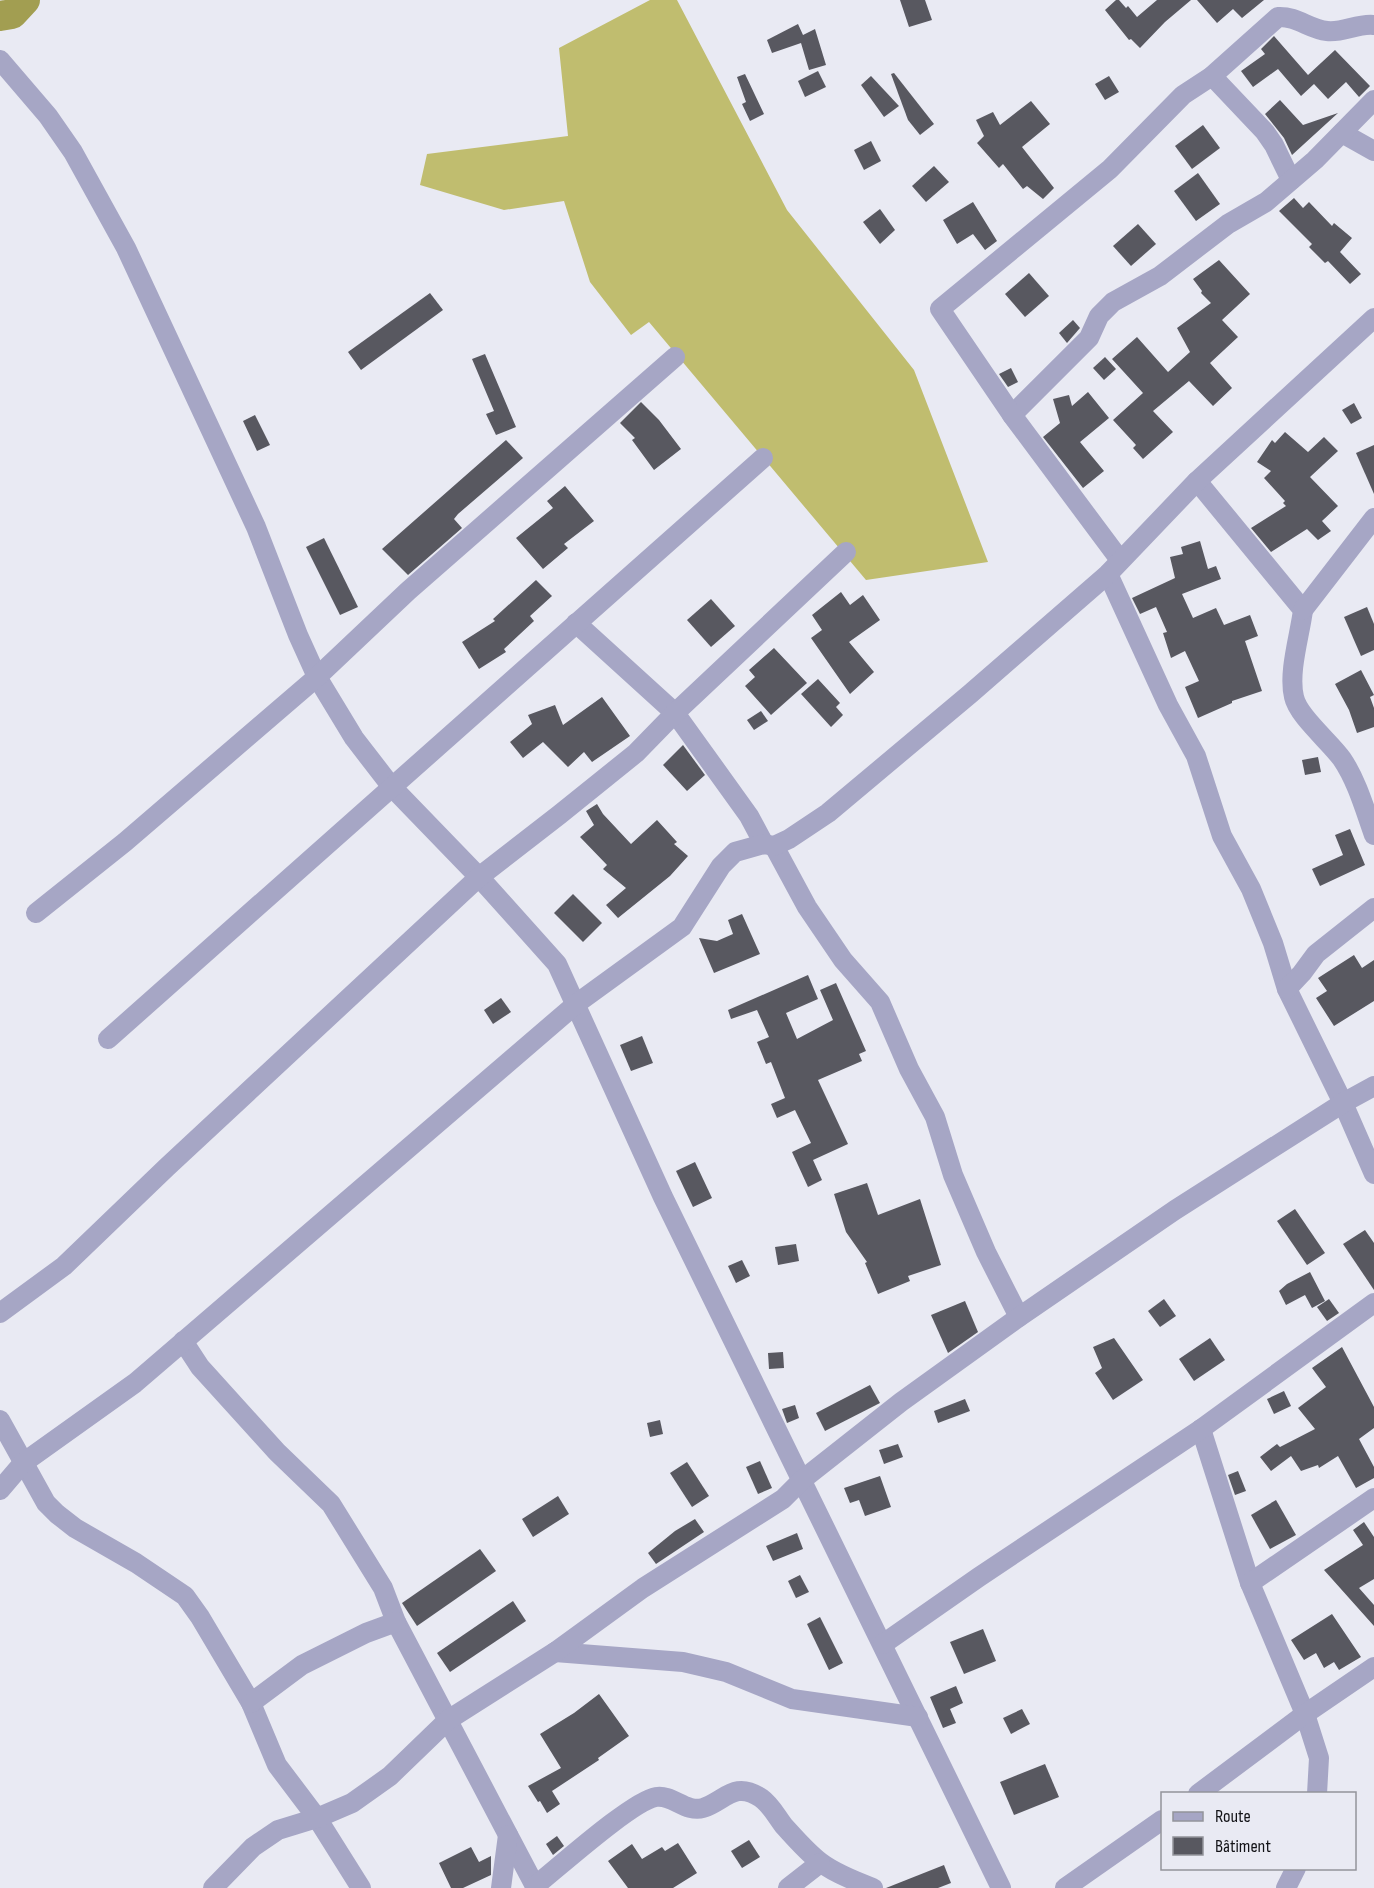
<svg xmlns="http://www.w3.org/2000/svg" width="1374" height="1888" font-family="'Sofia Sans Condensed',sans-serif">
	<rect width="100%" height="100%" fill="#e9eaf3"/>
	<path fill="#c0bd6f" d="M650 0H677L787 210 914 370 988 562 866 580 649 322 631 335 590 282 564 201 504 210 420 185 427 154 568 136 559 48Z"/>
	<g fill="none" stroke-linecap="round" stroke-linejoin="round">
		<path stroke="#a29e51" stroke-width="30" d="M0 16 12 14 25 0"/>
	</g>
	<g fill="#585860">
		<path d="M900 0H925L932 20 909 27Z"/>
		<path d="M1116 0H1119L1126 8 1128 6 1137 17 1157 0H1191L1165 22 1140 48 1131 39 1129 40 1105 10Z"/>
		<path d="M1197 0H1264L1242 18 1233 9 1217 23Z"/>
		<path d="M798 24 803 35 815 29 826 65 809 70 801 43 772 53 767 40Z"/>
		<path d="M1274 36 1308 75 1335 50 1370 86 1359 97 1346 82 1328 99 1314 84 1301 96 1278 69 1253 87 1241 71 1265 54 1261 49Z"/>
		<path d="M818 71 826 87 805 97 798 81Z"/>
		<path d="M894 73 934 124 920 135 908 120 891 74Z"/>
		<path d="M745 74 764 114 750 121 742 104 746 102 737 77Z"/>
		<path d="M871 76 899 106 884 117 861 85Z"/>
		<path d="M1109 76 1119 92 1105 100 1095 84Z"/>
		<path d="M1280 100 1303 125 1338 113 1292 155 1284 138 1265 114Z"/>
		<path d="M1031 101 1050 124 1022 147 1054 188 1043 199 1027 186 1023 189 1003 164 999 168 977 143 984 136 976 120 993 112 1000 125Z"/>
		<path d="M1203 125 1220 148 1192 169 1175 146Z"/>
		<path d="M871 141 881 161 864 170 854 150Z"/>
		<path d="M934 166 949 182 926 202 912 186Z"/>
		<path d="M1198 173 1220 204 1196 221 1174 191Z"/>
		<path d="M1294 198 1303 208 1309 202 1332 226 1334 223 1352 238 1340 252 1361 274 1350 284 1328 261 1325 263 1309 247 1312 244 1279 211Z"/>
		<path d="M973 202 997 241 985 250 973 234 957 244 943 220Z"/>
		<path d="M880 209 895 230 880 244 863 222Z"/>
		<path d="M1138 224 1156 244 1131 266 1113 246Z"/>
		<path d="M1219 260 1250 294 1222 320 1238 337 1210 363 1232 388 1213 406 1189 381 1153 411 1173 432 1143 459 1133 448 1136 445 1113 420 1143 393 1112 359 1137 337 1168 372 1190 352 1177 328 1211 303 1201 293 1202 291 1193 279Z"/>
		<path d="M1029 273 1049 296 1025 317 1005 294Z"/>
		<path d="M430 293 443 310 361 370 348 352Z"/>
		<path d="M1073 320 1080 328 1067 343 1059 333Z"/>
		<path d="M485 354 516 427 496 435 486 414 494 411 472 359Z"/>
		<path d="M1105 357 1116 369 1104 380 1093 368Z"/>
		<path d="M1011 368 1018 382 1008 387 999 374Z"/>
		<path d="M1088 392 1109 418 1080 442 1104 471 1083 488 1043 437 1060 423 1053 399 1069 395 1072 406Z"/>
		<path d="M641 402 659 420 681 449 654 470 632 440 635 438 620 423Z"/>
		<path d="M1354 403 1362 418 1351 424 1342 410Z"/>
		<path d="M255 415 270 445 257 451 243 421Z"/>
		<path d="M1285 432 1308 452 1324 437 1338 451 1310 477 1338 506 1322 521 1331 531 1318 540 1307 529 1271 552 1251 528 1286 506 1283 503 1285 501 1264 478 1271 471 1257 462 1272 440 1275 443Z"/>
		<path d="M506 440 523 458 458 514 454 519 462 528 408 575 382 549Z"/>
		<path d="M1374 445V494L1356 453Z"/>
		<path d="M565 486 594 521 564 544 568 548 543 569 516 538 553 508 547 501Z"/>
		<path d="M324 538 358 607 340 615 306 547Z"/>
		<path d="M1200 541 1208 569 1216 566 1221 579 1182 594 1193 618 1216 608 1224 625 1250 615 1258 636 1245 641 1262 691 1232 701V703L1198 718 1185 687 1199 681 1185 651 1171 658 1163 633 1167 632 1156 607 1140 614 1132 598 1175 578 1170 557 1183 554 1181 547Z"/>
		<path d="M536 580 552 596 530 616 534 621 504 649 506 652 479 669 462 642 495 621 493 619Z"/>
		<path d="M841 592 850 605 863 595 880 620 849 642 874 672 850 694 811 638 822 630 812 615Z"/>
		<path d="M711 599 735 626 711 647 687 620Z"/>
		<path d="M1367 607 1374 624V650L1361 656 1344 617Z"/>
		<path d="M774 648 807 683 771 715 745 686 755 677 749 670Z"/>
		<path d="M1361 670 1374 695 1370 697 1374 708V727L1357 733 1349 710 1335 684Z"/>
		<path d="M818 679 840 703 836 707 843 715 831 727 801 694Z"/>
		<path d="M602 697 630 736 592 762 584 752 568 767 543 742 523 758 510 742 532 724 528 715 555 705 563 725Z"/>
		<path d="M761 711 768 721 754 730 747 720Z"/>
		<path d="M683 745 705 775 687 791 663 765Z"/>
		<path d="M1318 757 1321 772 1305 775 1302 760Z"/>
		<path d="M597 804 603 814 631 844 657 820 677 842 674 844 688 856 670 876 618 918 606 905 626 888 603 869 607 865 580 837 594 825 586 811Z"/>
		<path d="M1350 829 1365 865 1320 886 1312 869 1343 855 1335 835Z"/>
		<path d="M573 894 602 923 583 942 554 913Z"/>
		<path d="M742 914 760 954 714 973 699 938 717 941 733 934 728 920Z"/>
		<path d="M1354 955 1362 968 1374 960V1001L1334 1026 1316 998 1327 991 1318 978Z"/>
		<path d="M808 975 818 999 786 1013 797 1039 833 1020 820 990 836 983 866 1051 859 1054 862 1061 818 1080 848 1144 813 1160 822 1180 808 1187 792 1152 811 1143 795 1110 777 1118 771 1104 785 1098 771 1062 766 1064 757 1042 769 1037 757 1010 731 1019 728 1010Z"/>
		<path d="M501 998 511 1012 493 1024 484 1010Z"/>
		<path d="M642 1036 653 1063 631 1071 620 1045Z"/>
		<path d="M695 1162 712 1198 693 1207 676 1171Z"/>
		<path d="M867 1183 878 1215 920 1199 941 1265 908 1276 910 1281 878 1294 865 1263 867 1262 846 1232 834 1194Z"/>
		<path d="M1295 1209 1325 1253 1307 1265 1277 1221Z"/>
		<path d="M1365 1230 1374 1243V1290L1343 1244Z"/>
		<path d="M796 1244 799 1261 778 1265 775 1247Z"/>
		<path d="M742 1260 750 1276 736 1283 728 1266Z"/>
		<path d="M1310 1272 1325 1301 1312 1308 1305 1295 1286 1305 1279 1291 1287 1284Z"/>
		<path d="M1164 1299 1176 1316 1160 1327 1148 1311Z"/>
		<path d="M1329 1299 1339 1313 1327 1321 1317 1307Z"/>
		<path d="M965 1301 978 1332 948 1353 931 1315Z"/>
		<path d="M1114 1338 1143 1380 1113 1400 1095 1373 1102 1368 1093 1347Z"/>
		<path d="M1210 1338 1225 1360 1194 1381 1179 1359Z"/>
		<path d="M1342 1347 1374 1407V1428L1359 1439 1374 1467V1478L1356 1488 1338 1456 1319 1468 1318 1465 1301 1471 1291 1456 1271 1471 1260 1457 1277 1444 1280 1447 1315 1429 1298 1408 1326 1387 1312 1368Z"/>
		<path d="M783 1352 784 1368 769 1369 768 1353Z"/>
		<path d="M870 1385 880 1403 825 1431 816 1413Z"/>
		<path d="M1284 1391 1291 1406 1274 1414 1267 1399Z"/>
		<path d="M965 1399 970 1411 938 1423 934 1411Z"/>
		<path d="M795 1405 799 1418 787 1423 782 1409Z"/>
		<path d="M660 1420 663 1434 650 1437 647 1423Z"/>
		<path d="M898 1444 903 1457 884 1464 879 1450Z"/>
		<path d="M760 1461 772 1488 758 1494 746 1467Z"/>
		<path d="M687 1462 709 1496 692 1507 670 1473Z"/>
		<path d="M1238 1471 1246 1491 1235 1495 1228 1475Z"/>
		<path d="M880 1476 891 1507 865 1516 859 1500 850 1503 844 1488Z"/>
		<path d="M558 1496 569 1514 533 1537 522 1519Z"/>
		<path d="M1276 1500 1296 1535 1270 1549 1251 1515Z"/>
		<path d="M695 1519 704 1532 656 1564 648 1553 675 1531Z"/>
		<path d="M1364 1522 1374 1537V1579L1359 1588 1374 1605V1626L1324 1570 1363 1545 1353 1530Z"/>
		<path d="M797 1533 803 1549 773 1561 766 1546Z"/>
		<path d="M480 1549 496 1571 417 1626 402 1603Z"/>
		<path d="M800 1575 809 1592 796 1598 788 1581Z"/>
		<path d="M513 1601 526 1621 450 1672 437 1653Z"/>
		<path d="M1332 1614 1361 1657 1339 1670 1334 1662 1324 1668 1316 1653 1304 1660 1291 1640Z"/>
		<path d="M820 1617 843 1663 829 1670 807 1624Z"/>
		<path d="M983 1629 996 1661 964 1674 950 1642Z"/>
		<path d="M956 1686 963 1703 950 1709 956 1723 943 1728 930 1697Z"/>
		<path d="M599 1694 629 1736 598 1758 599 1760 552 1791 560 1804 547 1813 540 1801 538 1802 528 1786 561 1768 540 1734 574 1713Z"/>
		<path d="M1022 1709 1030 1724 1011 1734 1003 1718Z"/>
		<path d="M1045 1764 1059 1797 1014 1815 1000 1782Z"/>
		<path d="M557 1836 564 1846 553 1855 546 1844Z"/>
		<path d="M749 1840 760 1857 742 1868 731 1851Z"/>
		<path d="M678 1843 697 1873 673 1888H628L608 1861 632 1844 642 1859 662 1847 665 1851Z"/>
		<path d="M471 1847 479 1862 491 1856V1875L463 1888H451L439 1863Z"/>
		<path d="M944 1865 951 1883 938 1888H886Z"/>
	</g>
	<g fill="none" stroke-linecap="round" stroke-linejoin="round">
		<g stroke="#a6a6c5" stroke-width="20">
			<path d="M0 60 48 116 73 152 126 248 256 527 298 635 317 677 354 738 391 786 479 877 557 964 663 1197 1001 1888"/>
			<path d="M1212 76 1265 132 1274 145 1291 180"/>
			<path d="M1342 133 1374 151"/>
			<path d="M1012 415 1089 338 1099 316 1113 302 1160 276 1228 224 1266 202 1315 160 1374 100"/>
			<path d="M1197 481 1303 610C1300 635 1288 672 1294 697 1298 716 1330 742 1342 759 1357 781 1365 810 1374 835"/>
			<path d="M1120 560 1012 415 940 309 1110 169 1183 95 1212 76 1278 17C1297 16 1309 29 1327 31 1343 33 1358 23 1374 25"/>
			<path d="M1108 574 1168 705 1196 756 1222 836 1251 889 1273 943 1287 989 1343 1103 1374 1174"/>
			<path d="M1303 610 1374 518"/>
			<path d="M576 623 675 713 749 816 764 844"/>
			<path d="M774 846 807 907 843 960 880 1002 909 1069 935 1117 953 1175 986 1252 1019 1317"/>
			<path d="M36 913 125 842 317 677 408 591 675 357"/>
			<path d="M1287 989 1302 973 1316 954 1374 908"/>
			<path d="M108 1039 763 458"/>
			<path d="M0 1313 64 1266 167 1167 479 877 559 815 636 753 675 713 846 552"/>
			<path d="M183 1341 200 1367 277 1452 331 1504 383 1588 396 1622 536 1888"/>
			<path d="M0 1420 46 1503 57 1514 75 1528 136 1563 185 1596 200 1617 251 1703 277 1765 317 1818 361 1888"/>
			<path d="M1201 1429 1250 1583 1305 1714 1319 1758 1317 1794"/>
			<path d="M0 1490 23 1463 135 1383 576 1004 682 927 721 866 735 852 764 844 774 846 789 839 828 813 970 694 1108 574 1197 481 1374 318"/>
			<path d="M1250 1583 1374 1498"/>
			<path d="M883 1644 979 1577 1201 1429 1374 1303"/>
			<path d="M555 1652 683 1662 726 1672 792 1699 918 1717"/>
			<path d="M251 1703 302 1665 366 1633 396 1622"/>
			<path d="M1198 1794 1305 1714 1374 1667"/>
			<path d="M535 1886C558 1868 632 1801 656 1797 672 1794 686 1813 703 1808 725 1801 734 1780 761 1798 771 1805 777 1817 784 1826 795 1838 807 1852 820 1862 833 1872 857 1882 873 1888"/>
			<path d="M213 1888 253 1847 278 1830 317 1818 352 1803 390 1776 448 1720 555 1652 643 1588 783 1499 802 1480 901 1402 1019 1317 1175 1210 1343 1103 1374 1086"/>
			<path d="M501 1888 508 1835"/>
			<path d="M788 1888 820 1863"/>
			<path d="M1065 1888 1162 1820"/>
			<path d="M1286 1888 1296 1868"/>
		</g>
	</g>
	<rect x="1161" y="1792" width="195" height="78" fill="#e9eaf3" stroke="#93949b" stroke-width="1.5"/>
	<rect x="1173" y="1812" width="30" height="9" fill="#a6a6c5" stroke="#93949b" stroke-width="1.5"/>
	<text x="1215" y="1822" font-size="18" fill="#131317">Route</text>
	<rect x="1173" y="1837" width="30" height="18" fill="#585860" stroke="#93949b" stroke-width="1.5"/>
	<text x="1215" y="1852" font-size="18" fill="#131317">Bâtiment</text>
</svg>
